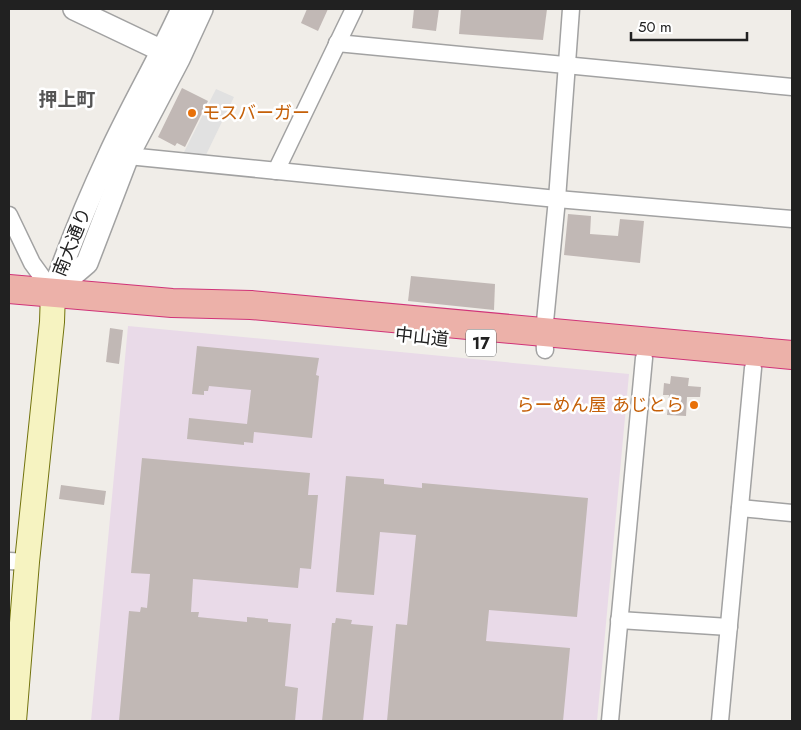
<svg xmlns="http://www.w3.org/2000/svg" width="801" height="730" font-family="Jost,'Noto Sans JP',sans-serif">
	<rect width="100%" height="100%" fill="#f0ede8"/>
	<path fill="#e9dae8" d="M128 326 629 374 597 721H91Z"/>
	<path fill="#e1e1e1" d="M216 89 234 97 204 159 182 156Z"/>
	<g fill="#c1b8b5">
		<path d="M307 9H328L318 31 301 23Z"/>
		<path d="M414 9H439L436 31 412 28Z"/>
		<path d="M461 9H547L543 40 459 34Z"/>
		<path d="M182 88 208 101 185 147 177 143 175 146 158 137Z"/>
		<path d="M568 214 591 216 590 234 618 236 620 219 644 221 640 263 564 255Z"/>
		<path d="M411 276 495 284 494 310 408 301Z"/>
		<path d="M110 328 123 330 119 364 106 362Z"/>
		<path d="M197 346 319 358 316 375 319 376 312 438 254 432 253 443 244 442V445L187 439 189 418 247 424 251 390 209 386 208 391H204V395L192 394Z"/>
		<path d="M671 376 689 378 688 386 701 387 700 397H687L686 416 667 415 669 395H663L664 383 670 384Z"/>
		<path d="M142 458 310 473 308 495H318L311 569 300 568 298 588 193 579 191 612H199L198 617 247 622V617L268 619V622L291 624 285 686 298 688 295 721H119L129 611 140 612 141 607 147 608 150 574 131 573Z"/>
		<path d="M346 476 384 479V484L422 488V483L588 498 577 617 489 610 486 641 570 648 563 721H387L396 624 407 625 416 535 380 532 374 595 336 592Z"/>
		<path d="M61 485 106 491 104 505 59 499Z"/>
		<path d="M336 618 352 620 351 624 373 626 363 721H322L332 623H335Z"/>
	</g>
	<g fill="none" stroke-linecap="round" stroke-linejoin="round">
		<defs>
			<g id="minor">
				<path d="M337 43 792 87"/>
				<path d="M118 155 557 199 792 219"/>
				<path d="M276 171 354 9"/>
				<path d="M9 215 32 263 53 292"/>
				<path d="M545 350 544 332 557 199 571 9"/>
				<path d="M740 508 792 513"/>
				<path d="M9 561 27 562"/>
				<path d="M619 620 729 627"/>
				<path d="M610 721 644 358"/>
				<path d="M720 721 753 368"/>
			</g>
			<g id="tertiary">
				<path d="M74 9 175 57"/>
				<path d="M53 292 87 263 128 156 179 59 202 9"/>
				<path d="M53 292C69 246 88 200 109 155 132 105 160 58 182 9"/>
			</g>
			<path id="secondary" d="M14 721 27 562 52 322 53 292"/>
			<path id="trunk" d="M9 289 172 303 251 305 792 355"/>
		</defs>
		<use href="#minor" stroke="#a2a2a2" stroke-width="19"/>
		<use href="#tertiary" stroke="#a2a2a2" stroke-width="24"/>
		<use href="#secondary" stroke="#72730d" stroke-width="26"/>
		<use href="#trunk" stroke="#d03378" stroke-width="30"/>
		<use href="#minor" stroke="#fff" stroke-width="16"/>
		<use href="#tertiary" stroke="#fff" stroke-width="21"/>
		<use href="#secondary" stroke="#f6f3c1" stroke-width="24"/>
		<use href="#trunk" stroke="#ecb1a9" stroke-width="28"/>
	</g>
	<g fill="#e8710a" stroke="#fff" stroke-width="2">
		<circle cx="192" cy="113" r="5"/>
		<circle cx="694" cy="405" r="5"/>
	</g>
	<g text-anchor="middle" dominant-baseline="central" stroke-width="5" stroke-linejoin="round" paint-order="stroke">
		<rect fill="#fff" stroke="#646464" stroke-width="1" x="466" y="329.5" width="30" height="27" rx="4"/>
		<g font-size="16" font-weight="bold" fill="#212121">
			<text x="481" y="343">17</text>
		</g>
		<g font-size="18" fill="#c56008" stroke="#fff" text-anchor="start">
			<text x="202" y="113">モスバーガー</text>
			<text x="684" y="405" text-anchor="end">らーめん屋 あじとら</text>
		</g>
		<g font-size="18" fill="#212121" stroke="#fff">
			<text transform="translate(72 242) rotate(-68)">南大通り</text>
			<text transform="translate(422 337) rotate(6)">中山道</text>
		</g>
		<g font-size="19" font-weight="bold" fill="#545454" stroke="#fff">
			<text x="67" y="99">押上町</text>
		</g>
	</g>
	<rect width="801" height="730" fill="none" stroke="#212121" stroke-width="20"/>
	<path d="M631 32v8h116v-8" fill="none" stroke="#212121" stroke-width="2.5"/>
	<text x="638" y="32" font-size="15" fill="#212121" stroke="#ffffff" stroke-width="4" paint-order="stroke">50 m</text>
</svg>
